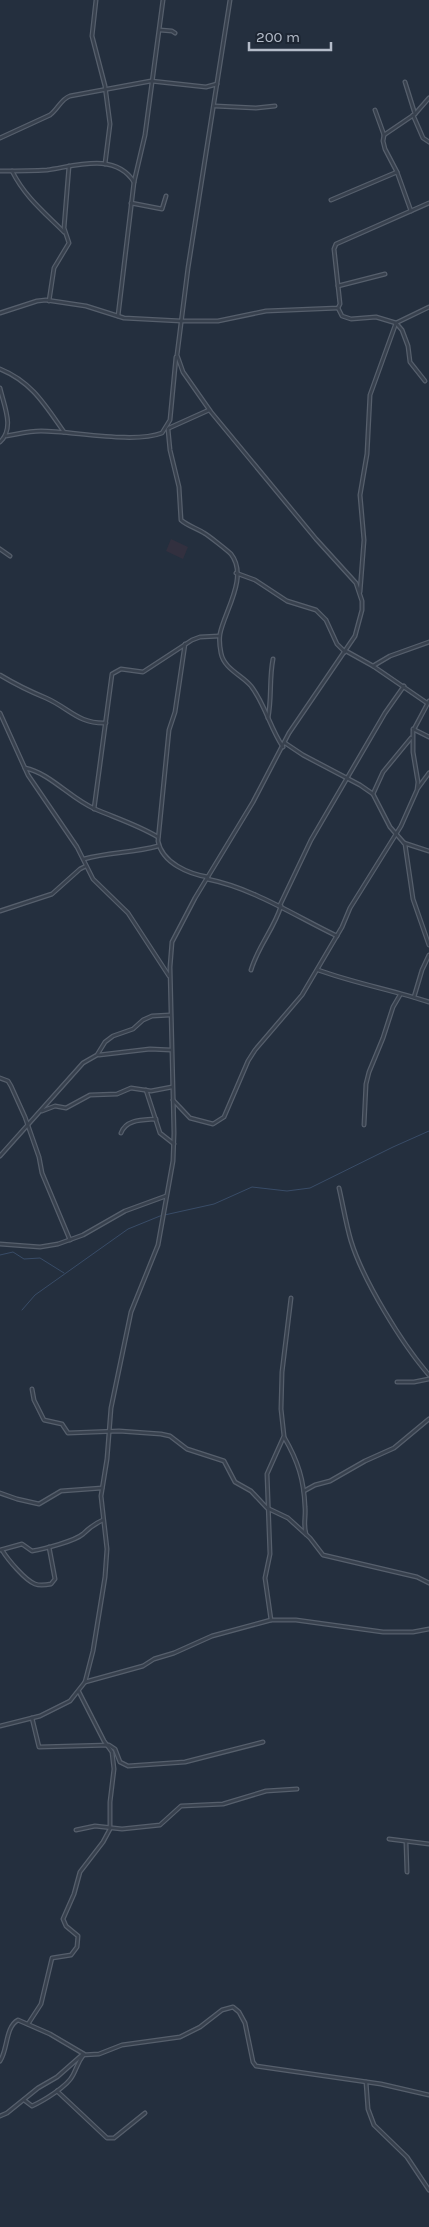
<svg xmlns="http://www.w3.org/2000/svg" width="429" height="2227" font-family="Karla,sans-serif">
	<rect width="100%" height="100%" fill="#242f3e"/>
	<path fill="#32303f" d="M171 539 188 547 183 559 166 551Z"/>
	<g fill="none" stroke-linecap="round" stroke-linejoin="round">
		<g stroke="#394c67" stroke-width="1">
			<path d="M0 1255 13 1252 24 1259 40 1258 64 1273"/>
			<path d="M22 1310 35 1295 128 1229 160 1216 214 1204 252 1187 287 1191 310 1188 393 1147 429 1131"/>
		</g>
		<defs>
			<g id="minor">
				<path d="M96 0 92 36 105 86 110 124 105 164"/>
				<path d="M160 30 172 31 175 33"/>
				<path d="M405 82 415 114"/>
				<path d="M215 106 256 108 275 106"/>
				<path d="M375 110 384 135 383 141 385 149 397 172 411 211"/>
				<path d="M413 115 423 138 429 142"/>
				<path d="M384 135 415 114 429 98"/>
				<path d="M0 138 50 115C58 109 61 99 70 96L151 81 206 87 217 84"/>
				<path d="M0 171C16 171 31 171 47 170 76 166 115 152 134 182"/>
				<path d="M12 171C25 197 44 212 64 232"/>
				<path d="M331 200 397 172"/>
				<path d="M131 203 162 209 166 196"/>
				<path d="M338 286 385 274"/>
				<path d="M49 301 54 268 69 243 64 228 69 166"/>
				<path d="M338 308 342 316 351 319 376 317 396 323 402 330 408 346 410 362 425 381"/>
				<path d="M0 313 37 301 46 300 86 306 124 318 181 321"/>
				<path d="M118 316 134 182 145 135 163 0"/>
				<path d="M181 321H218L266 311 338 308 340 304 334 249 336 244 429 203"/>
				<path d="M0 369C32 382 45 405 64 432"/>
				<path d="M0 388C4 406 15 428 0 442"/>
				<path d="M169 428 209 410"/>
				<path d="M168 429 170 450 179 487 181 520C188 526 196 528 204 533 208 535 228 551 231 554 249 577 224 612 220 634 219 640 220 648 221 653 224 669 242 675 251 686 265 704 270 728 283 747"/>
				<path d="M6 436C18 434 29 431 41 431 73 431 133 444 162 433L170 420 176 357"/>
				<path d="M0 549 10 556"/>
				<path d="M236 573 255 580 287 601 316 610 326 620 337 644 345 652"/>
				<path d="M360 592 364 540 360 495 367 454 370 395 396 323 429 307"/>
				<path d="M185 644 175 712 169 730 158 841C162 863 189 874 208 877"/>
				<path d="M346 651 373 666 427 703"/>
				<path d="M373 666 390 656 429 642"/>
				<path d="M0 675C15 684 29 691 46 698 69 708 78 724 106 723"/>
				<path d="M0 713 28 775 77 847 93 879 128 913 169 976"/>
				<path d="M268 718C272 698 269 679 273 659"/>
				<path d="M413 729 429 737"/>
				<path d="M285 743 303 755 360 785 373 794 390 827 405 844 413 899 429 945"/>
				<path d="M25 768C50 773 71 799 95 809 116 818 138 825 158 837"/>
				<path d="M418 788 429 773"/>
				<path d="M373 794 383 772 411 738"/>
				<path d="M94 809 112 674 121 669 143 672 192 640 200 637 219 636"/>
				<path d="M404 843 429 851"/>
				<path d="M84 859C109 852 133 853 158 846"/>
				<path d="M207 879C253 888 295 916 337 936"/>
				<path d="M280 905 311 840 385 713 404 686"/>
				<path d="M0 911 52 894 80 869 86 866"/>
				<path d="M251 970C258 946 274 929 281 906"/>
				<path d="M318 970C354 983 392 990 429 1002"/>
				<path d="M414 997 422 970 429 955"/>
				<path d="M99 1055 150 1049 171 1050"/>
				<path d="M0 1078 8 1081 11 1086 25 1117 39 1157 42 1173 70 1240"/>
				<path d="M146 1090 160 1133 174 1144"/>
				<path d="M173 1100 190 1118 213 1124 224 1117 248 1061 255 1050 302 995 342 927 350 908 401 826 417 790 418 782 413 752V731L429 701"/>
				<path d="M42 1111 55 1106 66 1108 90 1095 117 1094 131 1088 151 1091 172 1087"/>
				<path d="M364 1125 366 1084 369 1072 383 1038 393 1007 400 995"/>
				<path d="M121 1133C126 1119 143 1120 156 1119"/>
				<path d="M0 1156 83 1063 97 1055 105 1042 113 1036 133 1029 143 1020 152 1016 170 1015"/>
				<path d="M339 1188C343 1205 346 1224 351 1241 363 1280 402 1344 429 1375"/>
				<path d="M0 1244 40 1247 58 1244 83 1235 125 1211 166 1196"/>
				<path d="M397 1382H414L429 1379"/>
				<path d="M32 1389 34 1400 44 1420 62 1424 68 1433 119 1431 161 1434 170 1436 187 1449 224 1461 235 1482 251 1491 267 1508 288 1518 310 1538 323 1555 417 1577 429 1583"/>
				<path d="M284 1437C298 1461 304 1480 305 1507 306 1517 303 1524 306 1534"/>
				<path d="M304 1491 315 1485 330 1481 365 1461 394 1448 429 1419"/>
				<path d="M0 1493 17 1499 39 1504 61 1491 102 1488"/>
				<path d="M0 1550 22 1544 32 1551C44 1549 75 1541 83 1534 90 1527 94 1524 103 1520"/>
				<path d="M2 1550C8 1560 25 1580 35 1584 40 1586 46 1585 51 1584L55 1579 49 1547"/>
				<path d="M271 1620 265 1578 270 1554 267 1474 284 1436 281 1409 282 1372 291 1298"/>
				<path d="M85 1682 143 1666 154 1659 174 1653 212 1636 271 1620H296L383 1632H413L429 1629"/>
				<path d="M32 1718 39 1747 109 1745 115 1749 120 1762 128 1766 185 1762 263 1742"/>
				<path d="M0 1726 40 1716 70 1701 85 1682 93 1651 105 1577 107 1549 101 1496 107 1459 111 1408 131 1312 158 1245 173 1161 174 1133 170 967 172 942 195 898 253 802 289 733 355 636 362 610V601L356 583 316 539 211 412 183 372 177 355 188 268 230 0"/>
				<path d="M76 1830 95 1826 122 1829 160 1825 181 1806 223 1804 266 1791 297 1789"/>
				<path d="M389 1839 429 1844"/>
				<path d="M406 1842 407 1872"/>
				<path d="M28 2024 41 2004 52 1958 71 1955 77 1947 78 1936 66 1926 63 1919 74 1894 80 1872 103 1842 110 1829V1802L114 1769 112 1752 104 1741 79 1692"/>
				<path d="M0 2061C8 2050 5 2027 18 2020L50 2034 84 2054C78 2062 77 2067 73 2075 68 2086 43 2101 32 2106L24 2100"/>
				<path d="M366 2082 368 2109 374 2125 407 2157 429 2190"/>
				<path d="M57 2091 107 2138H114L145 2113"/>
				<path d="M0 2116 7 2113 38 2088 57 2077 82 2055 99 2054 122 2045 180 2037 200 2027 222 2010 233 2007 239 2012 245 2023 253 2062 256 2066 381 2084 429 2095"/>
			</g>
		</defs>
		<use href="#minor" stroke="#565f6c" stroke-width="5"/>
		<use href="#minor" stroke="#38414e" stroke-width="2.5"/>
	</g>
	<path d="M249 42v8h82v-8" fill="none" stroke="#b4bcc9" stroke-width="2.5"/>
	<text x="256" y="42" font-size="15" fill="#b4bcc9" stroke="#1d2633" stroke-width="4" paint-order="stroke">200 m</text>
</svg>
